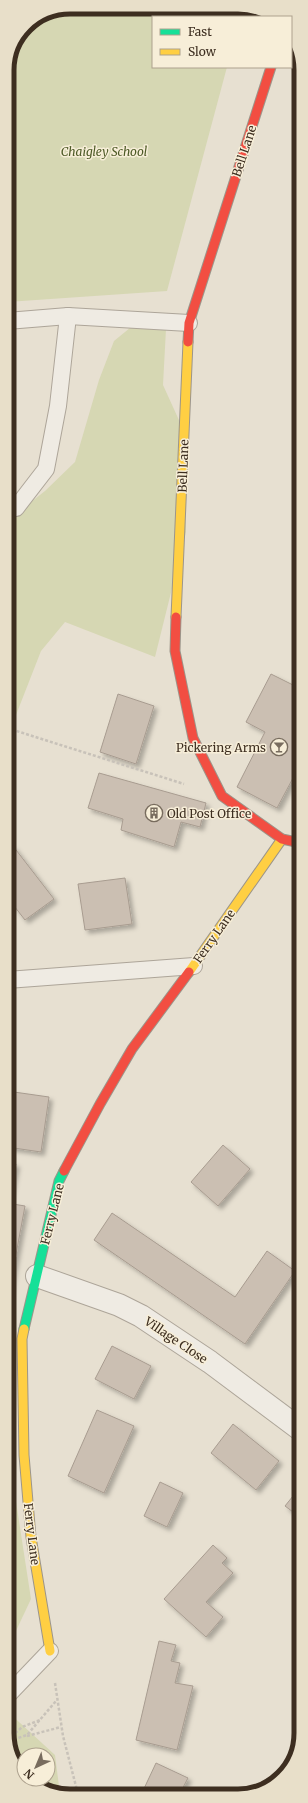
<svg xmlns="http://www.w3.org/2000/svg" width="308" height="1803" font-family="Merriweather,serif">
	<defs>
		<filter id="shadow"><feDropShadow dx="3.5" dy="3.5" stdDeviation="2" flood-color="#0004"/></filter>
	</defs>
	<rect width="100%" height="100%" fill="#e7e0d1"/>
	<g fill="#d6d7b3">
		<path d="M70 7 243 9 240 17H153V67H227L167 291 7 302V66L26 25Z"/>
		<path d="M136 323 166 329 163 385 183 429 186 532 155 657 65 622 41 651 7 738V521L45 491 75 462 99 380 114 341Z"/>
		<path d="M7 1443 31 1599 7 1650Z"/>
		<path d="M7 1711 55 1755 60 1794H54L30 1779H48V1755H24V1775L22 1774 7 1737Z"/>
	</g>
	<g fill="#cbbfb2" stroke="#a89c90" filter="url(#shadow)">
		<path d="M271 674 301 689V763L277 808 237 787 265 732 246 722Z"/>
		<path d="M118 694 154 706 136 764 100 752Z"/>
		<path d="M99 773 206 803 200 827 181 822 174 847 121 830 123 819 88 808Z"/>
		<path d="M13 846 54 899 25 920 7 897V850Z"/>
		<path d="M125 878 132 924 85 930 78 884Z"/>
		<path d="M7 1091 49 1097 41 1152 7 1147Z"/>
		<path d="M223 1145 250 1169 218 1206 191 1182Z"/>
		<path d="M7 1162 16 1164 10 1193H7Z"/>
		<path d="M7 1203 25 1206 9 1292 7 1291Z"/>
		<path d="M112 1213 235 1297 267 1251 295 1271 245 1344 94 1240Z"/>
		<path d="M112 1346 151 1366 134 1399 95 1379Z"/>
		<path d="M97 1410 134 1426 104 1493 68 1476Z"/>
		<path d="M233 1424 279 1461 256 1490 211 1453Z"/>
		<path d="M160 1482 183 1493 167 1527 144 1516Z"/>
		<path d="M301 1486V1518L285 1506Z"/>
		<path d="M213 1545 227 1558 222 1563 233 1573 206 1602 223 1617 206 1637 164 1599Z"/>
		<path d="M159 1641 176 1645 171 1661 180 1663 175 1683 193 1686 177 1750 136 1740Z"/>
		<path d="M156 1763 188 1778 179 1795H141Z"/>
	</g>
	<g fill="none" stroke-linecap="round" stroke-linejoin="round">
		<defs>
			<g id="lane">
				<path d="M7 321 68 316 189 323"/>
				<path d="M7 506 16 508 46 469 58 406 68 316"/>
				<path d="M7 980 194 966"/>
				<path d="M7 1696 50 1651"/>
			</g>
			<path id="street" d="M37 1276 119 1305 141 1316 210 1362 301 1430"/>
			<path id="fast" d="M24 1329 59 1181 64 1171"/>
			<g id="slow">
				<path d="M176 617 188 342"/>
				<path d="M189 972 282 839"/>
				<path d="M24 1329 22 1339 24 1455 31 1537 50 1651"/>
			</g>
			<g id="jam">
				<path d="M188 342 189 323 271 67"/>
				<path d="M176 617 175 651 193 738 222 796 282 839 301 843"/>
				<path d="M64 1171 100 1104 132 1049 189 972"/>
			</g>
		</defs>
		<use href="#lane" stroke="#ada599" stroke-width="18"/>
		<use href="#street" stroke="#ada599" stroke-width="24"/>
		<use href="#fast" stroke="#9c958a" stroke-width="11"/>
		<use href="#slow" stroke="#9c958a" stroke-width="11"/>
		<use href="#jam" stroke="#9c958a" stroke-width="11"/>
		<g stroke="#c8c2b9" stroke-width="2.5" stroke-dasharray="3 2" stroke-linecap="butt">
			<path d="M7 728 184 784"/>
			<path d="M55 1683 63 1736 78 1794"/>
			<path d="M27 1736 61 1727"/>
			<path d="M8 1740 22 1727 40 1720"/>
			<path d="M9 1741 27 1735 56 1701"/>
		</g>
		<use href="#lane" stroke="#efebe3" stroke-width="16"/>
		<use href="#street" stroke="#efebe3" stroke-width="22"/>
		<use href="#fast" stroke="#16e098" stroke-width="9"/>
		<use href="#slow" stroke="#ffcf43" stroke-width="9"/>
		<use href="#jam" stroke="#f24e42" stroke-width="9"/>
	</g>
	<defs>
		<symbol id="bar-ring" viewBox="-11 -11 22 22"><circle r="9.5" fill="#f7eed8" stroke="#786c5e" stroke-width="1.5"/><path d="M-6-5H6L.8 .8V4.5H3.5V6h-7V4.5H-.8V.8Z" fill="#786c5e"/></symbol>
		<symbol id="building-ring" viewBox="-11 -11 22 22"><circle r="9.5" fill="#f7eed8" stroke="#786c5e" stroke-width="1.5"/><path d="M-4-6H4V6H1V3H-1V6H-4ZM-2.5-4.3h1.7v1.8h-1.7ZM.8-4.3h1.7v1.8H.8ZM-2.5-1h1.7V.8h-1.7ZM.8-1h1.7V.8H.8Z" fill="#786c5e"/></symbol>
	</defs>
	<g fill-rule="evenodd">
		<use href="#bar-ring" x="269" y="737" width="20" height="20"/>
		<use href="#building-ring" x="144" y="803" width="20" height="20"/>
	</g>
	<g text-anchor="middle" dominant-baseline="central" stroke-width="3" stroke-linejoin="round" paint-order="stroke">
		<g font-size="12" font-style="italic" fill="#4d5a26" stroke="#f7eed8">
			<text x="104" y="151">Chaigley School</text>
		</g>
		<g font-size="12" fill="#3d2e20" stroke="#f7eed8">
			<text transform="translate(244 151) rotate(-72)">Bell Lane</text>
			<text transform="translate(183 466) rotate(-88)">Bell Lane</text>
			<text transform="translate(214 936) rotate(-55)">Ferry Lane</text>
			<text transform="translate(52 1214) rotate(-76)">Ferry Lane</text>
			<text transform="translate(176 1340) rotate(34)">Village Close</text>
			<text transform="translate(32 1534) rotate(83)">Ferry Lane</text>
		</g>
		<g font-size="12" fill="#3d2e20" stroke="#f7eed8" text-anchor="end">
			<text x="266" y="747">Pickering Arms</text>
			<text x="167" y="813" text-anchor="start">Old Post Office</text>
		</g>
	</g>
	<path d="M0 0H308V1803H0ZM70 14H238A56 56 0 0 1 294 70V1733A56 56 0 0 1 238 1789H70A56 56 0 0 1 14 1733V70A56 56 0 0 1 70 14Z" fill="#e8dfc9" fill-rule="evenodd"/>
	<path fill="none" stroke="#3d2e20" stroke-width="5" d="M70 14H238A56 56 0 0 1 294 70V1733A56 56 0 0 1 238 1789H70A56 56 0 0 1 14 1733V70A56 56 0 0 1 70 14Z"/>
	<rect x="152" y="16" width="140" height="52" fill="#f7eed8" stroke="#ada18e"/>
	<rect x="160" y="29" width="20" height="6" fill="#16e098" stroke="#ada18e"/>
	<text x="188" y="36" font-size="12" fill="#3d2e20">Fast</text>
	<rect x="160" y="49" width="20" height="6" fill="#ffcf43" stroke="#ada18e"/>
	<text x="188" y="56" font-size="12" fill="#3d2e20">Slow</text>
	<g transform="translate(36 1767) rotate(224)"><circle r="19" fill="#f7eed8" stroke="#ada18e"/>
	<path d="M0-3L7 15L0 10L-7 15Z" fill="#786c5e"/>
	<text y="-6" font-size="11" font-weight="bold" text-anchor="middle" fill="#3d2e20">N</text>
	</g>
</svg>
